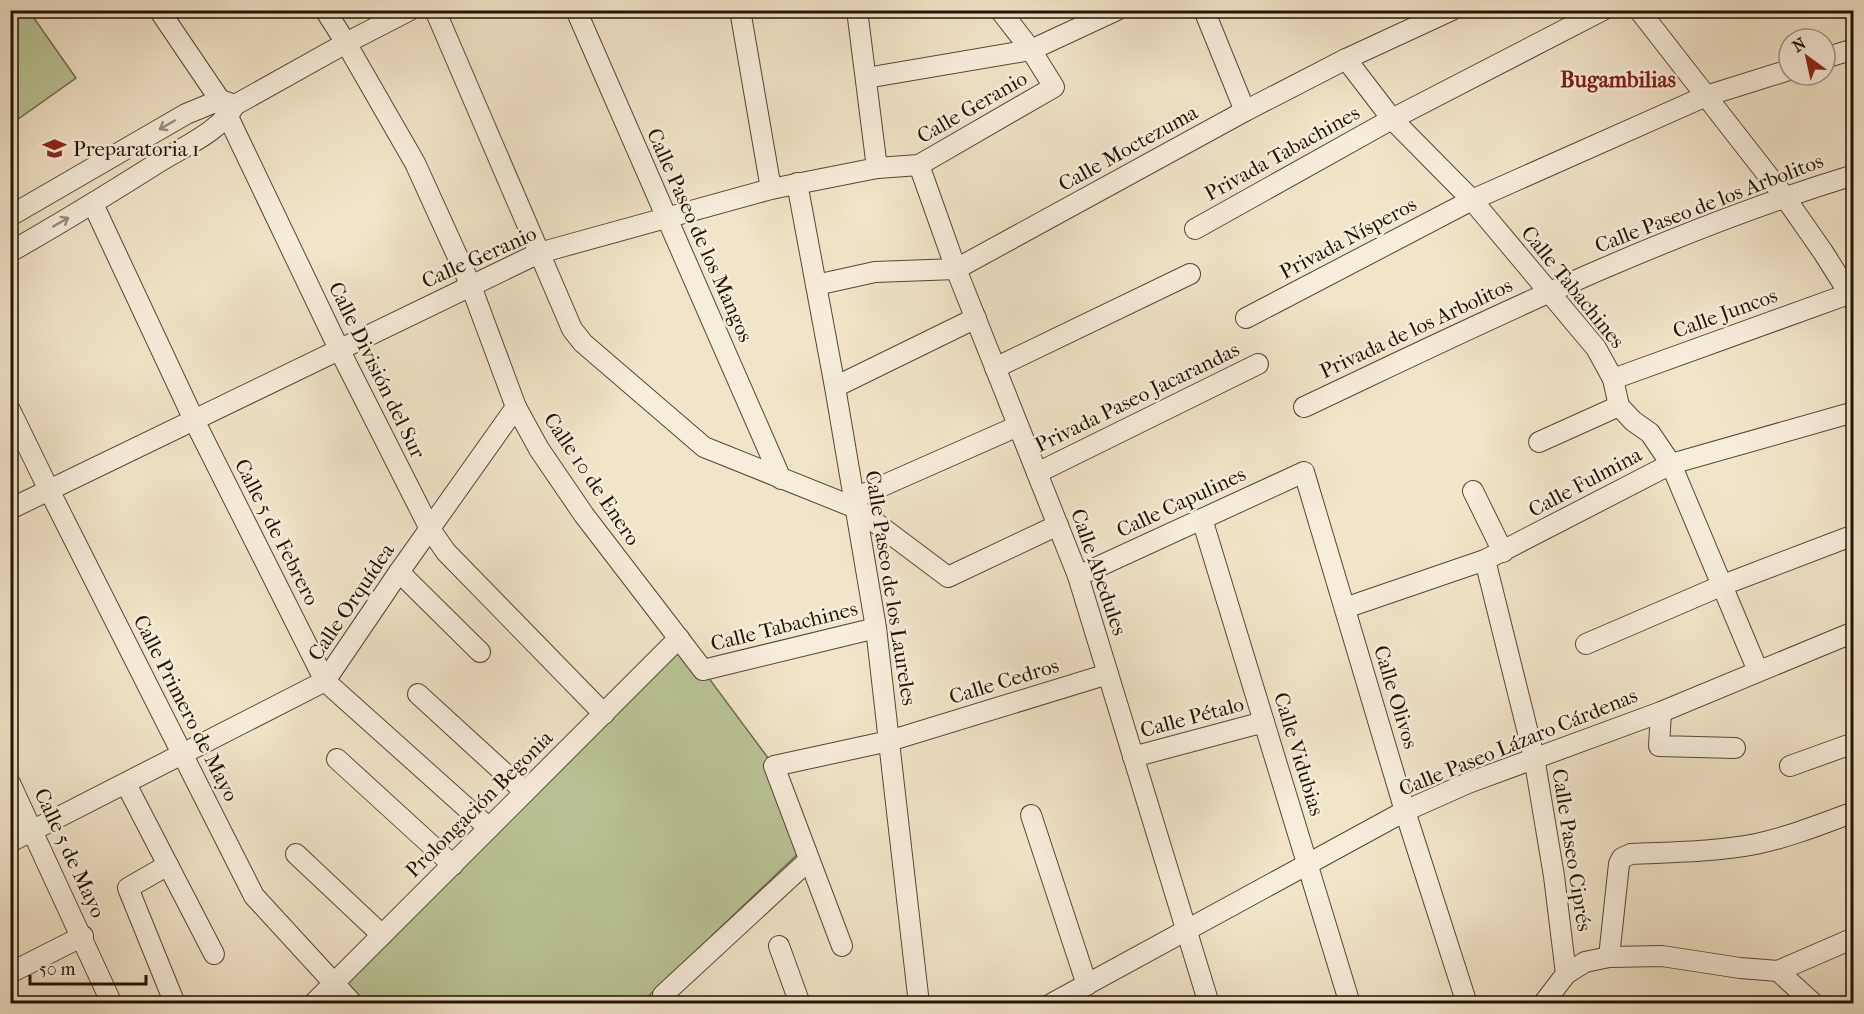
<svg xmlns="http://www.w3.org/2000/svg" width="1864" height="1014" font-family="'IM FELL French Canon',serif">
	<rect width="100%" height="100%" fill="#f2e4c8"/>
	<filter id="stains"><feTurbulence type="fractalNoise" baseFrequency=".00333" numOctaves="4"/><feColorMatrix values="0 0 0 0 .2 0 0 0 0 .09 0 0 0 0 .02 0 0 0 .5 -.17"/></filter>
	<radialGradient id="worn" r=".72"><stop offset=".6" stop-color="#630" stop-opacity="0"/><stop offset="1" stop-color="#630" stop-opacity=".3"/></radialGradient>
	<g fill="#bac496" stroke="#6e6c4c" stroke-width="1.5">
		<path d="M11 10 29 11 76 78 11 124Z"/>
		<path d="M679 638 774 766 804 848 641 1003H353L335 983Z"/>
	</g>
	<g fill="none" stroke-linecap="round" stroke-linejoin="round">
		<defs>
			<g id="minor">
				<path d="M159 10 220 100 339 349 430 529 446 552 604 714"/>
				<path d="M325 10 346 43 415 163 471 286 516 407 539 449 584 515 703 670 876 628"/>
				<path d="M435 10 572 329 583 343 704 447 856 508 948 577 1058 525"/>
				<path d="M576 10 781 479"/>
				<path d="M740 10 771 189"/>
				<path d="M857 10 877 168"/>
				<path d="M1204 10 1245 111"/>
				<path d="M1639 10 1784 196 1823 252 1854 301"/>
				<path d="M1825 58 1854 49"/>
				<path d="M1346 59 1392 119 1472 200 1596 348 1613 379 1619 406 1633 421 1650 433 1671 464 1758 671"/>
				<path d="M866 78 1031 50 1117 10"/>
				<path d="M919 165 956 269 1078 576 1209 1004"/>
				<path d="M797 183 835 387 876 628 919 1004"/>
				<path d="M93 204 194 420 325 681 489 828"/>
				<path d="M10 216 186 114 220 100 232 104"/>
				<path d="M1195 229 1392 119 1603 10"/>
				<path d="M10 252C61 223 110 193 159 162 185 146 220 131 235 105L346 43 410 10"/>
				<path d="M816 285 875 272 956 269 1245 111 1346 59 1452 10"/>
				<path d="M1246 318 1472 200 1706 96 1789 70"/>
				<path d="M995 368 1190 274"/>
				<path d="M1613 379 1854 292"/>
				<path d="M835 387 976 318"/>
				<path d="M1304 407C1484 322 1663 233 1854 175"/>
				<path d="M10 410 49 490 254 896 353 1004"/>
				<path d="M1539 442 1619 406"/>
				<path d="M1037 473 1258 364"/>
				<path d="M1473 491 1503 552"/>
				<path d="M855 498 1018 426"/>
				<path d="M10 509 539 253 771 189 877 168 919 165 1054 87 1031 50 1000 10"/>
				<path d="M1202 519 1350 1004"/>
				<path d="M1485 560 1534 757 1554 876 1566 974"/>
				<path d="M399 572 480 652"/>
				<path d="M1078 576 1304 472 1405 811 1467 1004"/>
				<path d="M1345 608 1485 560 1671 464 1854 412"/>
				<path d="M1586 644 1723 585 1854 535"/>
				<path d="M418 694 525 792"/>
				<path d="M1661 712 1659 746 1735 748"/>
				<path d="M1133 757 1264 722"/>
				<path d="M337 759 453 865"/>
				<path d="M1790 766 1854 743"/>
				<path d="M10 783 112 1004"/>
				<path d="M126 784 214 954"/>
				<path d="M1031 815 1087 985"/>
				<path d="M10 842 325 681 399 572 516 407"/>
				<path d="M296 854 382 935"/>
				<path d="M168 865 128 888 175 1004"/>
				<path d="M779 946 800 1004"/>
				<path d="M842 946 774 766 889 741 1108 674"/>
				<path d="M1609 957 1619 864 1622 858 1631 854C1672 852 1715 852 1756 844 1789 837 1822 824 1854 812"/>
				<path d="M1778 971 1814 1004"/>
				<path d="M10 973 83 936"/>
				<path d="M313 1004 679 638"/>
				<path d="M669 1004 663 995 809 860"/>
				<path d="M1051 1004 1405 811 1468 783 1661 712 1854 632"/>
				<path d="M1543 1004 1566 974 1585 962 1609 957 1662 956 1740 968 1778 971 1854 938"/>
			</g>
		</defs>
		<use href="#minor" stroke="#554734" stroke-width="22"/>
		<use href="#minor" stroke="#f7eddb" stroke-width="20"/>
	</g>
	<defs><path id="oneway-shaft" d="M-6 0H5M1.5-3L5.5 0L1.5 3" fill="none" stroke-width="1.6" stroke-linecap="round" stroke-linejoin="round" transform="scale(1.5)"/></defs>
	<g stroke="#978b7a">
		<use href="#oneway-shaft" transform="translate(167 125) rotate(150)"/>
		<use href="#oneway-shaft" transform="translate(61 222) rotate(-30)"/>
	</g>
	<defs>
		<symbol id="university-bare" viewBox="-9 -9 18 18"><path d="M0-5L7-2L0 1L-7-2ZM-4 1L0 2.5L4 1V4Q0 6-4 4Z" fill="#8f2418" stroke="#f7eddb" stroke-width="2.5" paint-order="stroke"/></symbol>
	</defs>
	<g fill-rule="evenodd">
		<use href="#university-bare" x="38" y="132" width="33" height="33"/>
	</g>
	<g text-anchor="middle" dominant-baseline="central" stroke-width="5" stroke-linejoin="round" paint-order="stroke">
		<g font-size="21" fill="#211303" stroke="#f7eddb">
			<text transform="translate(972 107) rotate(-30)">Calle Geranio</text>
			<text transform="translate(1128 148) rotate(-29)">Calle Moctezuma</text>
			<text transform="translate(1282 153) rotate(-29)">Privada Tabachines</text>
			<text transform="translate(1709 203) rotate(-21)">Calle Paseo de los Arbolitos</text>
			<text transform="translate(700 235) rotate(66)">Calle Paseo de los Mangos</text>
			<text transform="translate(1348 238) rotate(-28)">Privada Nísperos</text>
			<text transform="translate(479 257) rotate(-24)">Calle Geranio</text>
			<text transform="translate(1573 287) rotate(51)">Calle Tabachines</text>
			<text transform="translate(1725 313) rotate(-20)">Calle Juncos</text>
			<text transform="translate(1416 328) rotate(-25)">Privada de los Arbolitos</text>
			<text transform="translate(377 370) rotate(64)">Calle División del Sur</text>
			<text transform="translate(1137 397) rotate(-26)">Privada Paseo Jacarandas</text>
			<text transform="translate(592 479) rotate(56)">Calle 10 de Enero</text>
			<text transform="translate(1585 482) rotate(-28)">Calle Fulmina</text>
			<text transform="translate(1181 502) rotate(-25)">Calle Capulines</text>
			<text transform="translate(277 532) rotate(63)">Calle 5 de Febrero</text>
			<text transform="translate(1099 572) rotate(71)">Calle Abedules</text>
			<text transform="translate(891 588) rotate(81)">Calle Paseo de los Laureles</text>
			<text transform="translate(351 602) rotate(-56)">Calle Orquídea</text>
			<text transform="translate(784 626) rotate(-14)">Calle Tabachines</text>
			<text transform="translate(1004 681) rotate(-17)">Calle Cedros</text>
			<text transform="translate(1396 697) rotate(73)">Calle Olivos</text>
			<text transform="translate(186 708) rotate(63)">Calle Primero de Mayo</text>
			<text transform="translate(1192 717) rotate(-15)">Calle Pétalo</text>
			<text transform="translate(1518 742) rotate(-22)">Calle Paseo Lázaro Cárdenas</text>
			<text transform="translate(1299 754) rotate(73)">Calle Vidubias</text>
			<text transform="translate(479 804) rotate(-45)">Prolongación Begonia</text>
			<text transform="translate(1572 850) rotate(81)">Calle Paseo Ciprés</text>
			<text transform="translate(70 853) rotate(65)">Calle 5 de Mayo</text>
		</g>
		<g font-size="21" fill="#211303" stroke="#f7eddb" text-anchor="start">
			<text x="73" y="149">Preparatoria 1</text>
		</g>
		<g font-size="22" font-weight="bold" fill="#7a1f14" stroke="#f7eddb">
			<text x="1618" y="80">Bugambilias</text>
		</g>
	</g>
	<rect width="1864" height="1014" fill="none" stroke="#f2e4c8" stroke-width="36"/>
	<rect x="12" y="12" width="1840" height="990" fill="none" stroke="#211303" stroke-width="3"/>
	<rect x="18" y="18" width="1828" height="978" fill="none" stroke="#211303" stroke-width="1.5"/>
	<g transform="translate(1807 57) rotate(327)"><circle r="28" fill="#f7eddb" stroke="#a19685" stroke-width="1.5"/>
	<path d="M0-4.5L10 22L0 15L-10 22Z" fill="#8f2418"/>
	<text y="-9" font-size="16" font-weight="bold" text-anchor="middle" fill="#211303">N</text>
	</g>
	<path d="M30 975v9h116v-9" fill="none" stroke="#211303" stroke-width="3"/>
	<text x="39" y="975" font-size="18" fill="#211303" stroke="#f7eddb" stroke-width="4.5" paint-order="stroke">50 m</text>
	<rect width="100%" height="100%" filter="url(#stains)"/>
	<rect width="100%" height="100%" fill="url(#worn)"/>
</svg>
